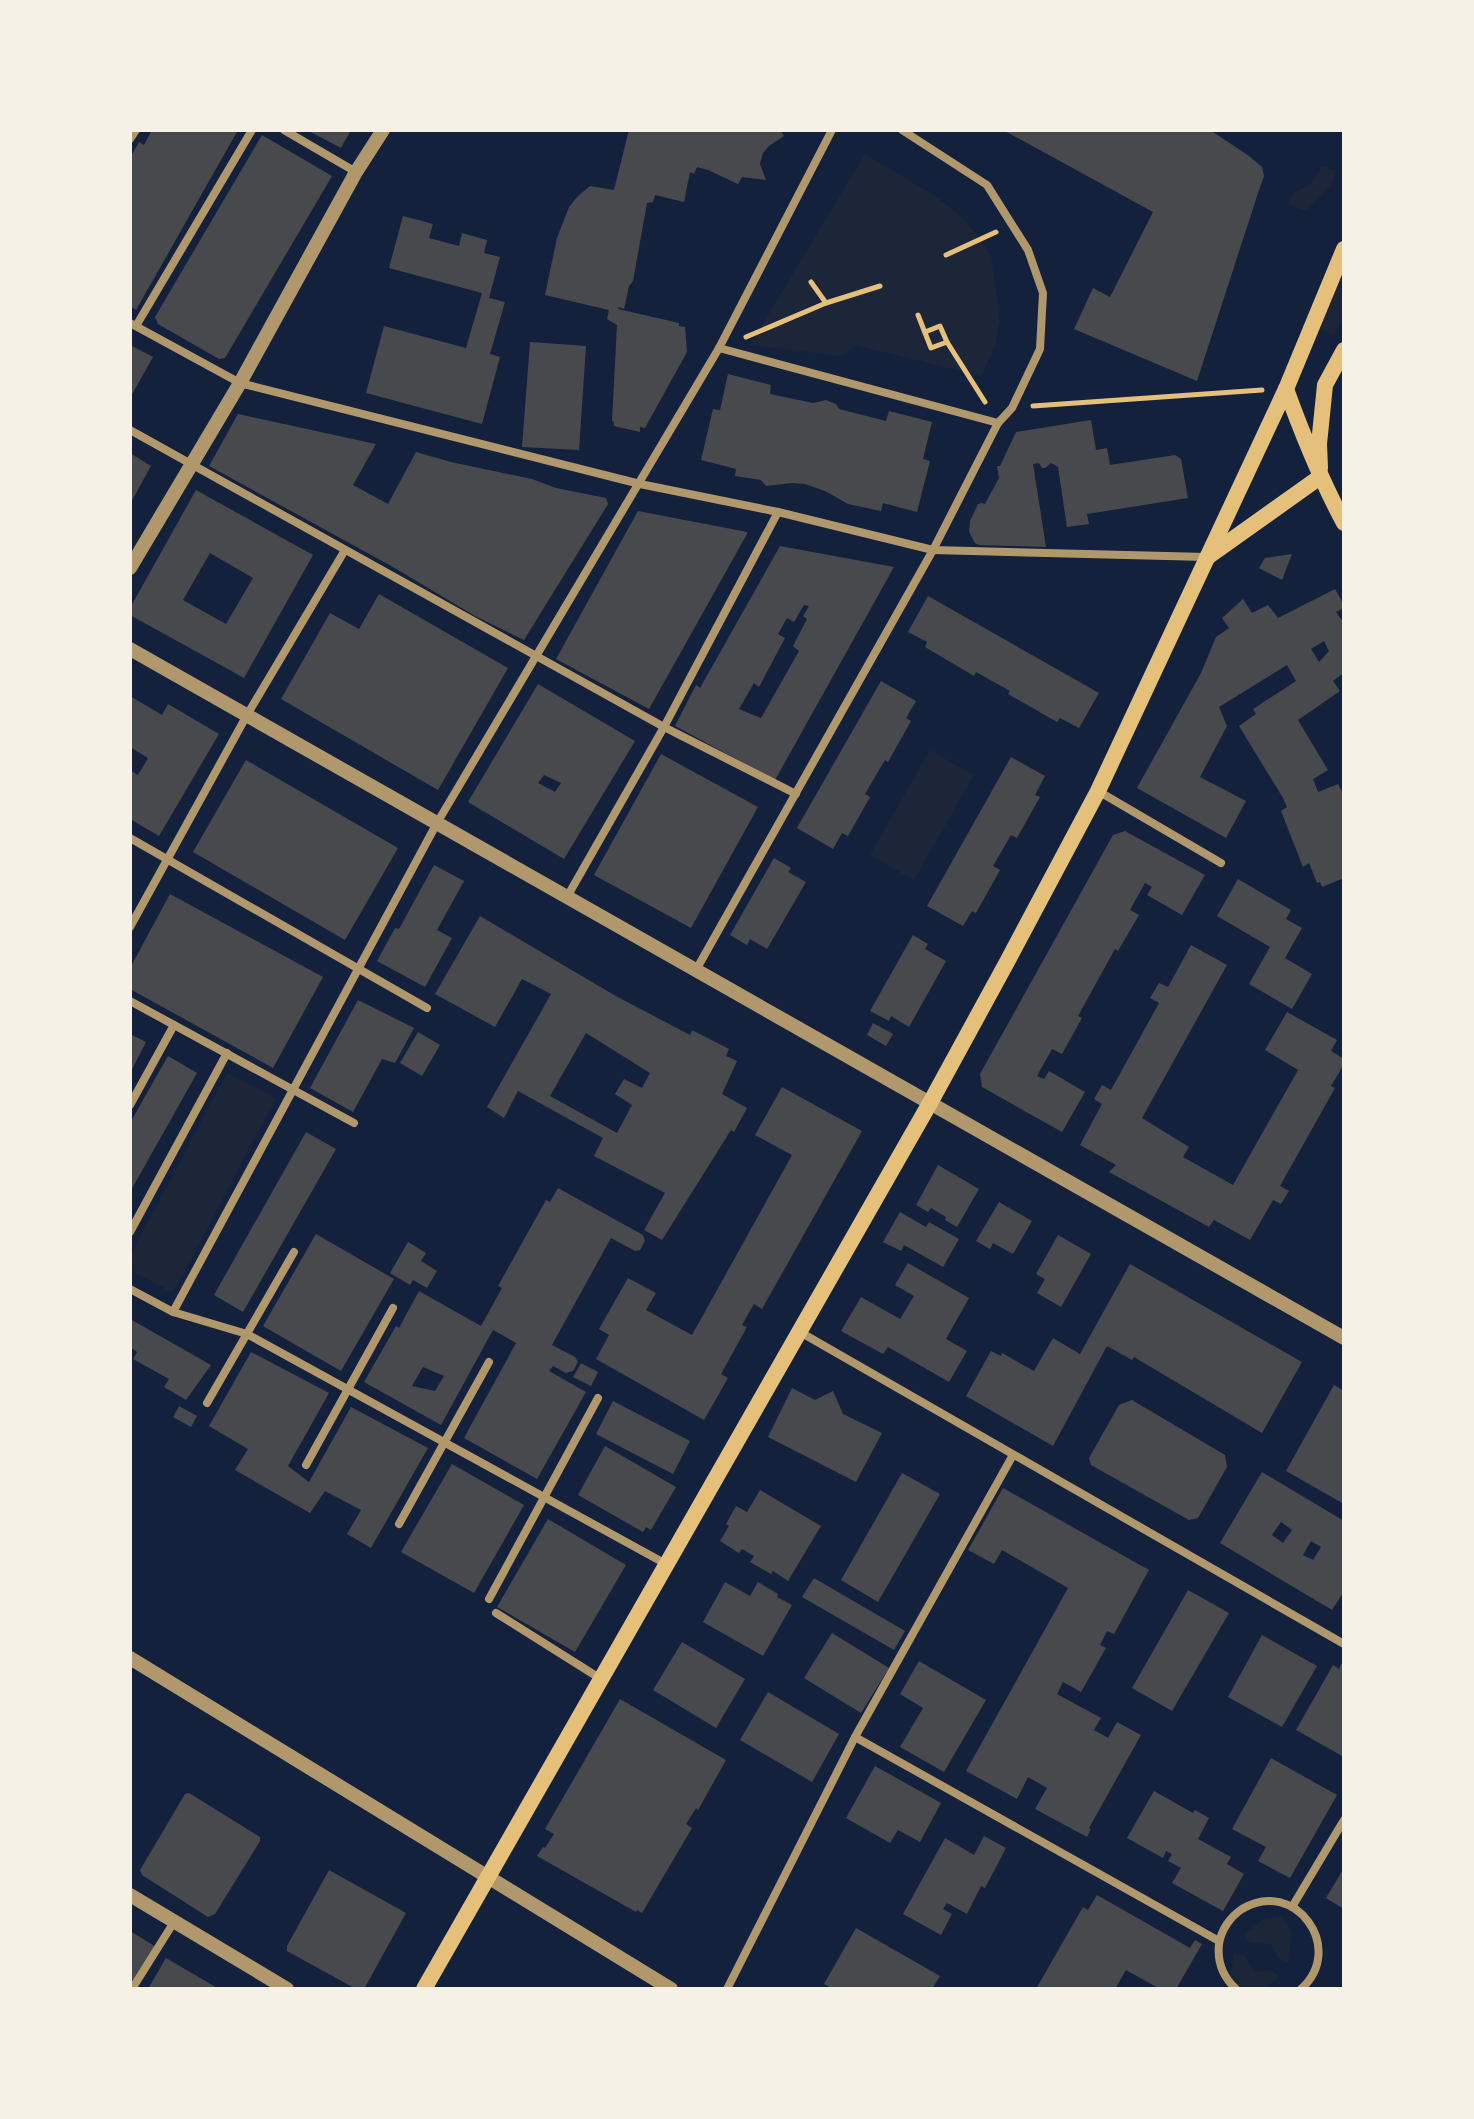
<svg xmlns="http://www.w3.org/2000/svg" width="1474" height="2119" font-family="Rubik,sans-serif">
	<rect width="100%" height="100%" fill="#14213d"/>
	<g fill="#1d2539">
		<path d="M865 154 937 197 966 221 991 255 1000 321 995 346 981 376 855 345 841 356 750 345Z"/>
		<path d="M1321 166 1336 171 1331 186 1306 211 1288 205 1293 192C1308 188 1316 181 1321 166Z"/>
		<path d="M1344 273V315L1334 335 1317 327Z"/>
		<path d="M930 750 974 775 914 880 870 855Z"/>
		<path d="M227 1073 276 1098 173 1293 130 1270V1256Z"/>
		<path d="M1282 1916 1292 1933 1288 1963 1278 1958 1271 1944 1250 1943 1244 1935 1264 1919Z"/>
		<path d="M1234 1954 1244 1955 1255 1972 1271 1970 1280 1976 1265 1989H1235L1230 1979Z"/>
	</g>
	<g fill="#48494c" fill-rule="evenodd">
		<path d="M152 130H238L136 310 130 306V158L139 142 144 145Z"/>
		<path d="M307 130H351L341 148Z"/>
		<path d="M629 130H780L784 136 769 146 763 153 760 164 766 180 742 177 738 184 708 170 697 167 694 174 690 172 684 202 655 195 653 202 647 203 633 281 629 286 624 309 619 307 618 309 679 323V326L685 327 687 352 645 428 640 427V432L614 426V422L612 421 617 325 607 319 609 310 545 295 557 238 569 207 578 196 590 186 614 190Z"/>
		<path d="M1003 130H1210L1249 156 1262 167 1264 176 1259 190 1197 381 1074 329 1093 288 1110 297 1153 212Z"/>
		<path d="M262 135 332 176 225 358 219 359 158 324 155 317Z"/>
		<path d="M403 216 433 224 429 238 459 246 462 233 487 240 484 253 500 257 489 298 505 302 490 354 500 357 482 424 366 393 384 326 466 348 482 293 389 268Z"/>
		<path d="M530 342 586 346 579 450 522 447Z"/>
		<path d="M130 345 153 357 130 398Z"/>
		<path d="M728 374 771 385 770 394 813 403 826 400 836 404 839 409 886 421 889 411 932 422 923 459 930 461 917 512 883 503 881 511 848 504 825 491 805 484 792 483 766 486 761 480 735 476 736 469 701 460 713 409 720 410Z"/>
		<path d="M238 414 376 444 353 485 388 504 416 452 451 462 532 479 556 488 606 498 608 504 524 640 475 616 393 567 209 466Z"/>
		<path d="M1091 420 1096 450 1107 448 1110 465 1175 455 1181 459 1188 498 1087 514 1089 524 1067 527 1058 467 1051 463 1045 468H1042L1039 463 1033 464 1046 547 979 545 975 543 969 532 970 521 978 504 982 503 985 504 999 478 997 466H1000L1016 432Z"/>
		<path d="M130 453 151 466 130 504Z"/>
		<path d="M196 490 313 555 244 678 130 615V608ZM210 553 253 578 226 624 183 600Z"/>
		<path d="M638 511 747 532V534L649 709 556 659Z"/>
		<path d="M780 546 894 567 775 780 675 726 696 685 700 688ZM804 605 809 606 803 616 807 619 793 646 799 651 761 718 739 709 754 683 759 687 785 638 778 634 787 618 794 622Z"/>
		<path d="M1292 554 1282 580 1259 568 1265 558Z"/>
		<path d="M1335 589 1344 605V608L1336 612 1344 623V673L1333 681 1340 691 1298 720 1328 770 1313 779 1318 792 1338 784 1344 795V878L1322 887 1320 882 1317 883 1309 863 1303 867 1281 811 1287 807 1283 798 1239 726 1256 714 1253 709 1296 681 1287 665 1219 707 1227 726 1200 777 1246 801 1226 838 1137 788 1201 673 1216 637 1229 628 1222 618 1243 599 1252 613 1268 605 1278 618ZM1324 641 1329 651 1319 662 1311 649Z"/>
		<path d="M379 594 508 668 438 790 281 699 330 613 359 629Z"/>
		<path d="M928 596 1099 693 1079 728 1060 718 1057 722 1008 694 1010 691 976 672 974 676 925 647 927 642 908 632Z"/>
		<path d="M881 681 916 701 906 718 911 721 888 762 885 760 865 794 870 797 848 836 842 833 833 849 797 828Z"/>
		<path d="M538 684 635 741 564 859 468 802ZM544 775 561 783 555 792 538 783Z"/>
		<path d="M130 696 162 715 168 704 219 734 159 836 130 819V770L138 775 148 758 130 747Z"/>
		<path d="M661 754 758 807 691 928 594 875Z"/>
		<path d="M1011 757 1045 776 1035 795 1040 797 1017 838 1011 835 993 866 1000 870 976 913 972 911 963 926 927 906Z"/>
		<path d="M246 760 398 848 345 940 193 852Z"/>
		<path d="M1125 831 1205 875 1182 915 1147 895 1152 887 1145 883 1130 910 1139 915 1118 951 1115 949 1078 1016 1082 1018 1062 1054 1052 1049 1037 1076 1044 1079 1049 1071 1085 1092 1062 1132 982 1087 980 1074 1113 835Z"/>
		<path d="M774 858 791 868 788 872 806 882 767 949 750 939 747 945 730 935Z"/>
		<path d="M434 865 464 881 437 930 452 938 425 987 377 961 395 928 399 929Z"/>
		<path d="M1238 879 1291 910 1286 919 1302 928 1285 958 1312 974 1292 1009 1249 984 1270 947 1217 916Z"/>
		<path d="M170 894 323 977 273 1068 130 989V968Z"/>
		<path d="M480 916 614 995 690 1035 692 1030 729 1049 726 1056 737 1061 722 1094 747 1108 734 1132 731 1130 662 1240 644 1230 665 1193 594 1156 603 1138 518 1091 504 1118 487 1107 551 994 522 979 495 1027 435 994ZM586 1033 650 1073 642 1088 624 1079 615 1094 632 1105 617 1133 550 1096Z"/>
		<path d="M913 935 928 944 925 949 946 961 909 1027 891 1016 889 1021 870 1011Z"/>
		<path d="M1191 945 1227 965 1142 1118 1189 1147 1183 1157 1233 1185 1298 1070 1265 1050 1287 1012 1337 1040 1331 1051 1344 1059V1064L1331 1086 1335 1088 1280 1186 1289 1191 1281 1204 1273 1200 1250 1240 1214 1220 1209 1227 1109 1172 1116 1165 1080 1145 1102 1104 1094 1099 1102 1085 1111 1090 1159 1003 1150 998 1159 983 1168 987Z"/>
		<path d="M358 1000 414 1028 395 1063 382 1059 353 1112 310 1088Z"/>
		<path d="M873 1023 893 1034 886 1046 867 1035Z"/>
		<path d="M418 1032 440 1045 422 1076 400 1063Z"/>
		<path d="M130 1034 146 1042 130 1073Z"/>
		<path d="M168 1056 197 1073 130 1192V1123Z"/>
		<path d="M782 1087 862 1131 762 1309 754 1304 742 1325 747 1327 721 1374 728 1378 704 1420 596 1359 609 1335 599 1329 628 1278 656 1293 646 1310 692 1335 792 1155 755 1135Z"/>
		<path d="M306 1132 336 1149 243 1312 214 1295Z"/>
		<path d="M938 1165 979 1189 957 1227 945 1220 946 1217 931 1208 928 1212 916 1205Z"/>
		<path d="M558 1188 643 1235 645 1241 640 1250 635 1251 611 1238 552 1345 575 1357 578 1362 573 1371 566 1373 553 1366 549 1371 586 1392 537 1479 464 1438 516 1343 493 1330 441 1425 364 1382 396 1326 399 1328 419 1291 481 1326 502 1288 498 1286 546 1200 550 1202ZM423 1367 444 1376 435 1391 412 1386Z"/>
		<path d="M999 1202 1032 1221 1013 1254 993 1243 990 1249 976 1241Z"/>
		<path d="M900 1212 926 1227 929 1222 959 1239 943 1267 904 1245 901 1251 883 1242Z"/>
		<path d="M316 1234 394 1279 341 1371 263 1326Z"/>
		<path d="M1058 1235 1091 1254 1061 1307 1037 1293 1045 1279 1036 1274Z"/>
		<path d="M408 1242 426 1253 421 1261 437 1271 427 1288 413 1280 410 1285 390 1273Z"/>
		<path d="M908 1263 969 1298 946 1339 967 1351 949 1382 888 1347 883 1354 841 1331 861 1297 900 1319 914 1296 895 1285Z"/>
		<path d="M1130 1264 1302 1362 1262 1433 1134 1357 1132 1360 1107 1346 1053 1446 966 1396 991 1351 1001 1356 1002 1353 1034 1371 1053 1338 1080 1354Z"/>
		<path d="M130 1319 211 1365 186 1400 164 1387 169 1379 133 1359 137 1352 130 1347Z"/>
		<path d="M251 1352 329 1393 288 1466 309 1482 351 1407 428 1448 371 1548 347 1534 361 1510 325 1491 310 1513 235 1470 248 1449 209 1426Z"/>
		<path d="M581 1363 598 1372 591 1386 573 1377Z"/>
		<path d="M1334 1385 1344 1391V1504L1286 1471Z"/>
		<path d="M792 1388 815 1400 833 1391 843 1414 882 1433 856 1482 768 1437Z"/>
		<path d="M1132 1400 1225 1455 1227 1467 1198 1518 1189 1520 1091 1465 1089 1458 1119 1405Z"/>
		<path d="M613 1401 690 1441 673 1474 596 1434Z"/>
		<path d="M179 1406 197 1416 191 1427 173 1417Z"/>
		<path d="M605 1446 676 1487 651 1530 646 1527 643 1532 578 1495Z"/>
		<path d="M452 1464 524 1505 474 1593 401 1552Z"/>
		<path d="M1262 1472 1344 1521V1591L1332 1610 1220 1543ZM1281 1522 1292 1530 1283 1543 1272 1535ZM1311 1541 1321 1547 1313 1560 1303 1555Z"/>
		<path d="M902 1473 940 1494 878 1602 841 1580Z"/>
		<path d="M1003 1488 1149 1570 1114 1634 1107 1631 1100 1645 1106 1648 1081 1692 1063 1682 1057 1694 1101 1718 1094 1730 1108 1738 1117 1722 1141 1735 1089 1828 1091 1829 1087 1837 1035 1809 1047 1788 1028 1777 1017 1799 966 1771 1068 1588 1002 1550 994 1564 968 1550Z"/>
		<path d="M760 1490 821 1526 788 1581 773 1571 771 1574 750 1562 754 1556 742 1549 739 1553 720 1541 729 1526 726 1524 736 1506 747 1512Z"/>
		<path d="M548 1519 626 1565 575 1652 497 1607Z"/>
		<path d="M814 1578 905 1631 894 1650 802 1597Z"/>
		<path d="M725 1582 750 1596 758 1582 778 1594 777 1597 792 1605 763 1656 703 1622Z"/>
		<path d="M1188 1590 1229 1613 1172 1711 1132 1688Z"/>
		<path d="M832 1633 889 1668 861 1713 804 1678Z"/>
		<path d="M1262 1635 1317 1666 1282 1727 1228 1697Z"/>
		<path d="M682 1642 745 1679 716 1728 653 1690Z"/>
		<path d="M1344 1659V1757L1296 1730 1333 1665 1339 1669Z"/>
		<path d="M919 1661 986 1700 944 1772 900 1747 923 1708 900 1694Z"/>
		<path d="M768 1692 839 1734 812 1782 740 1740Z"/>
		<path d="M620 1699 726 1760 698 1810 696 1808 686 1824 692 1828 642 1913 637 1910 636 1912 537 1856 543 1847 545 1848 554 1834 545 1829Z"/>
		<path d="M1271 1758 1337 1795 1290 1878 1258 1861 1266 1847 1232 1829Z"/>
		<path d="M875 1766 941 1803 920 1842 898 1830 890 1843 846 1818Z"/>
		<path d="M1154 1791 1193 1813 1195 1810 1209 1818 1198 1839 1231 1857 1227 1864 1244 1874 1223 1911 1172 1883 1181 1868 1168 1861 1172 1854 1166 1851 1163 1858 1127 1838Z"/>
		<path d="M189 1793 260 1837V1841L215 1914 208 1917 142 1875 140 1870 185 1794Z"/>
		<path d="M984 1836 1006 1848 985 1888 981 1886 967 1914 947 1903 943 1909 952 1914 941 1935 903 1914 945 1838 974 1855Z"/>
		<path d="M1344 1868V1909L1326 1898Z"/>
		<path d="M329 1870 406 1913 364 1989H356L287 1951V1946Z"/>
		<path d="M1097 1895 1190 1948 1195 1940 1202 1944 1176 1989H1160L1126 1970 1115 1989H1036L1083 1907 1088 1910Z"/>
		<path d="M856 1928 940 1976 932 1989H833L824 1984Z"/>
		<path d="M130 1931 156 1947 130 1989Z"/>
		<path d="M166 1958 219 1989H148Z"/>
	</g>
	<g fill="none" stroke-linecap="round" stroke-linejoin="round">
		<g stroke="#e5c07b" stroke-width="5">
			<path d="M946 255 996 232"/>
			<path d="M811 282 826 303 880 286"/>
			<path d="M918 315 931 348 947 342 985 402"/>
			<path d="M925 332 940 326 947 342"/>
			<path d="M746 337 826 303"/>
			<path d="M1033 406 1262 390"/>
		</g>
		<g stroke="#b1986c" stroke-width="8">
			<path d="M284 130 356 172"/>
			<path d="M130 139 136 130"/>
			<path d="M130 323 240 383 640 484 778 512 933 550 1206 557"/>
			<path d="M136 326 252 130"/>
			<path d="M719 348 998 423"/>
			<path d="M130 430 664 727 796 794"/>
			<path d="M1098 791 1221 863"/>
			<path d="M130 838 427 1008"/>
			<path d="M567 897 664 727 778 512"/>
			<path d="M130 927 247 715 345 550"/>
			<path d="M696 970 933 550 998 423 1012 408 1040 349 1043 293 1028 250 987 185 902 130"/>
			<path d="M130 1001 354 1123"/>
			<path d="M130 1105 174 1025"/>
			<path d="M130 1232 227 1053"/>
			<path d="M130 1289 173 1312 247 1334 666 1564"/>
			<path d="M173 1312 437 823 719 348 832 130"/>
			<path d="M800 1332 1344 1644"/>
			<path d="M207 1403 294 1252"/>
			<path d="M306 1465 393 1308"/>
			<path d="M399 1524 489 1362"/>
			<path d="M489 1599 598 1398"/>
			<path d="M496 1613 601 1679"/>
			<path d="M855 1737 1219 1941"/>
			<path d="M1292 1907 1344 1820"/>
			<path d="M132 1989 174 1922"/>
			<path d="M727 1989 855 1737 1013 1455"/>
			<path d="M1236 1989C1223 1977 1217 1962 1219 1944 1221 1930 1230 1917 1242 1909 1294 1877 1347 1948 1301 1989"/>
		</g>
		<g stroke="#b1986c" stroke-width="14">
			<path d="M130 568 240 383 356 172 383 130"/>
			<path d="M130 649 1344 1338"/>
			<path d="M130 1658 671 1989"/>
			<path d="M130 1895 287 1989"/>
		</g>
		<g stroke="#e5c07b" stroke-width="16">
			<path d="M1286 389C1303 436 1320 478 1344 523"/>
			<path d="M1320 468 1319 444 1325 385 1344 350"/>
			<path d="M1209 556 1320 477"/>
			<path d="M424 1989 930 1103 1007 962 1098 791 1286 389 1344 249"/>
		</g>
	</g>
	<rect width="1474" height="2119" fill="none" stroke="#f6f1e7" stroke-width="264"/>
</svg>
